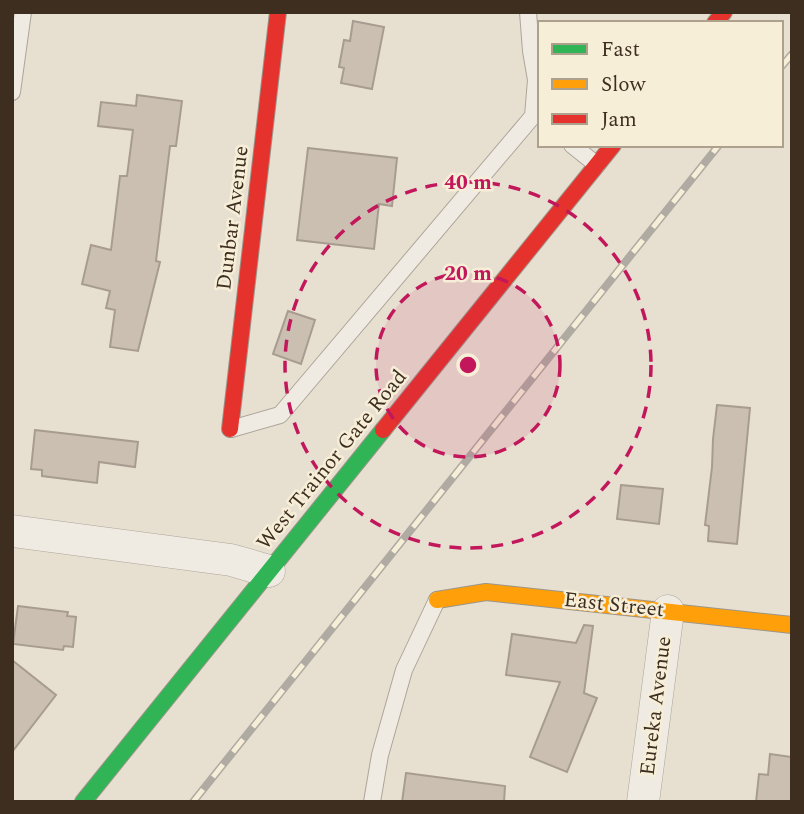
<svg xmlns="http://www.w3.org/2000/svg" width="804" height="814" font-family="Spectral,serif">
	<rect width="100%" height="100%" fill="#e7e0d1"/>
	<g fill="#cbbfb2" stroke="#a89c90" stroke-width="2">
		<path d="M353 21 384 27 372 89 341 83 344 68 339 67 344 40 350 41Z"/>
		<path d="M137 95 182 101 176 146H170L156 261 160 262 138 351 110 347 115 310 106 308 110 291 82 284 91 245 111 250 120 176H127L133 130 98 126 101 102 136 106Z"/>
		<path d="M308 148 397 158 392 206 379 204 374 249 297 240Z"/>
		<path d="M288 311 315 320 301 364 273 354Z"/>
		<path d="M717 405 750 408 737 544 708 541 709 526 705 525 712 467 713 439Z"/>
		<path d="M35 430 138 442 135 467 99 462 97 483 42 476V470L31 469Z"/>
		<path d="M621 485 663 489 659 524 617 519Z"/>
		<path d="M18 606 68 612 67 616 76 617 73 647 64 646 63 650 13 644Z"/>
		<path d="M584 625 593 626 584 693 597 698 567 772 530 757 560 682 506 675 512 634 576 643Z"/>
		<path d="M12 660 56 695 12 752Z"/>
		<path d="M770 754 792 757V802H756L759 774 768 775Z"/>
		<path d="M406 773 505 786 504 802H402Z"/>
	</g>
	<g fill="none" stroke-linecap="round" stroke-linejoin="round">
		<defs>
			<g id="lane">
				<path d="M12 92 23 12"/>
				<path d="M572 145 597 165"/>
				<path d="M231 429 280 415 533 116 536 80 531 51 528 12"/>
				<path d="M372 802 380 755 404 670 437 600"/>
			</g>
			<g id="street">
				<path d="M12 531 231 560 269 571"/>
				<path d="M643 802 668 611"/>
			</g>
			<path id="fast" d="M83 802 383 430"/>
			<path id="slow" d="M437 600 486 592 792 625"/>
			<g id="jam">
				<path d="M715 23 724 12"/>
				<path d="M230 429 278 12"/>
				<path d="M383 430 613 145"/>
			</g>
		</defs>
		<use href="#lane" stroke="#ada599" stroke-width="18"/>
		<use href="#street" stroke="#ada599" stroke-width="33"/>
		<use href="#fast" stroke="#9c958a" stroke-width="18"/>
		<use href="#slow" stroke="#9c958a" stroke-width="18"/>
		<use href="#jam" stroke="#9c958a" stroke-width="18"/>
		<use href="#lane" stroke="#efebe3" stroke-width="16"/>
		<use href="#street" stroke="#efebe3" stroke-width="32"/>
		<use href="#fast" stroke="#30b455" stroke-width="16"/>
		<use href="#slow" stroke="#ff9f0a" stroke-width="16"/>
		<use href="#jam" stroke="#e5322d" stroke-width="16"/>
		<defs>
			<g id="rail">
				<path d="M781 67 792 54"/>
				<path d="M193 802 719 145"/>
			</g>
		</defs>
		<use href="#rail" stroke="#afaaa2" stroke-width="8"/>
		<use href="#rail" stroke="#f7eed8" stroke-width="5" stroke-dasharray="16" stroke-linecap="butt"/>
	</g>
	<circle cx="468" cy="365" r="92" fill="#c2185b" fill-opacity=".12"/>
	<g fill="none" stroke="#c2185b" stroke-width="3.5" stroke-dasharray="12 9">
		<circle cx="468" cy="365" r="92"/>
		<circle cx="468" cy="365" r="183"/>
	</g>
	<g text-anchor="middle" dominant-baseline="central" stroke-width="5" stroke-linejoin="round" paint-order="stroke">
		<g font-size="21" fill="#3d2e20" stroke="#f7eed8">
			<text transform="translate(233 218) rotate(-83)">Dunbar Avenue</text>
			<text transform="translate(332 460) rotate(-51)">West Trainor Gate Road</text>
			<text transform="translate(614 605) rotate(6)">East Street</text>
			<text transform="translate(656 706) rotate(-83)">Eureka Avenue</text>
		</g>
	</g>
	<circle cx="468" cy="365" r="10" fill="#c2185b" stroke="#f7eed8" stroke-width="3.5"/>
	<g font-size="21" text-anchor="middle" font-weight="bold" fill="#c2185b" stroke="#f7eed8" stroke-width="5" stroke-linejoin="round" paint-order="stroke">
		<text x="468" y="189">40 m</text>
		<text x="468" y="280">20 m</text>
	</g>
	<rect width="804" height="814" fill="none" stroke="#3d2e20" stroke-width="28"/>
	<rect x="538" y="21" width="245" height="126" fill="#f7eed8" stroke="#ada18e" stroke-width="2"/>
	<rect x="552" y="44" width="35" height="10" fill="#30b455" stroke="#ada18e" stroke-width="2"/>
	<text x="601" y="56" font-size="21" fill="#3d2e20">Fast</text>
	<rect x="552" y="79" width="35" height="10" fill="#ff9f0a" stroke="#ada18e" stroke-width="2"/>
	<text x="601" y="91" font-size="21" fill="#3d2e20">Slow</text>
	<rect x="552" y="114" width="35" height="10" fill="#e5322d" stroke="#ada18e" stroke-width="2"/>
	<text x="601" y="126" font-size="21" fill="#3d2e20">Jam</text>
</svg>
